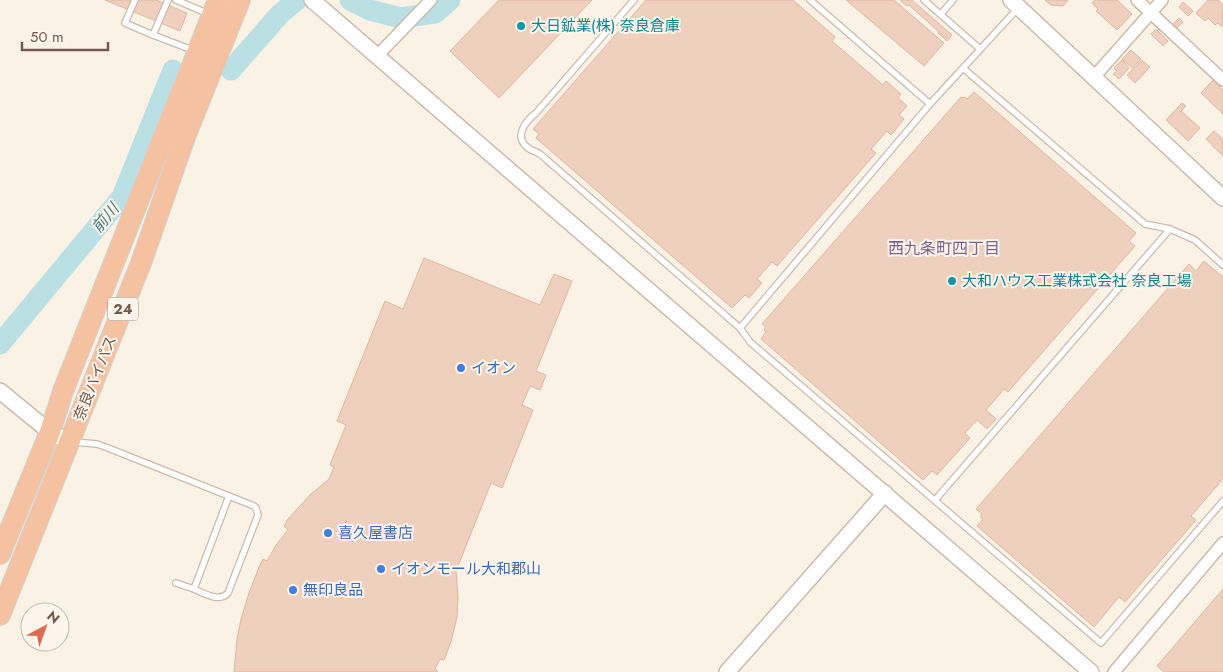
<svg xmlns="http://www.w3.org/2000/svg" width="1223" height="672" font-family="Jost,'Noto Sans JP',sans-serif">
	<rect width="100%" height="100%" fill="#fbf2e6"/>
	<g fill="none" stroke-linecap="round" stroke-linejoin="round">
		<g stroke="#bbe0e4" stroke-width="21">
			<path d="M350 0 370 10 401 18 435 13 450 0"/>
			<path d="M231 70 280 14 297 0"/>
			<path d="M0 344 122 197 173 70"/>
		</g>
	</g>
	<g fill="#efd0bf" stroke="#e1b6a0">
		<path d="M105 0H156L187 13 180 31Z"/>
		<path d="M499 0H592L499 98 450 51Z"/>
		<path d="M646 0H793L835 37 832 41 883 85 886 81 901 94 898 98 907 106 899 115 904 119 891 135 887 131 871 149 876 153 777 266 772 262 757 279 762 283 749 298 745 295 732 308 536 138 539 134 533 129Z"/>
		<path d="M846 0H894L944 43 924 66Z"/>
		<path d="M900 0H912L952 35 947 41 938 33 939 32 909 5 907 6Z"/>
		<path d="M1045 0H1068L1063 6 1051 5Z"/>
		<path d="M1095 0H1117L1132 14 1117 30 1096 11 1098 9 1092 3Z"/>
		<path d="M1208 0H1218L1223 5 1222 27 1218 23 1215 25 1208 18 1205 21 1196 13Z"/>
		<path d="M1183 2 1193 11 1188 16 1179 7Z"/>
		<path d="M1179 18 1183 22 1177 28 1173 24Z"/>
		<path d="M1156 29 1168 41 1163 46 1151 34Z"/>
		<path d="M1131 50 1141 59 1132 68 1122 59Z"/>
		<path d="M1122 60 1129 68 1119 79 1113 74 1117 71 1114 68Z"/>
		<path d="M1142 60 1150 67 1135 83 1127 75Z"/>
		<path d="M1213 80 1223 90V114L1201 93Z"/>
		<path d="M974 92 1136 233 1129 241 1135 246 1008 392 1004 389 986 410 996 419 987 429 977 420 965 433 970 438 937 475 932 471 923 480 761 339 766 332 764 330 766 327 762 324 961 97 963 98 965 97 967 99Z"/>
		<path d="M1182 103 1186 106 1181 111 1200 128 1188 141 1166 120Z"/>
		<path d="M1214 131 1223 139V156L1206 139Z"/>
		<path d="M424 258 540 305 554 274 572 281 536 371 546 375 540 390 530 386 522 405 533 410 502 488 491 483 456 571 458 597 457 617 451 642 444 660 440 659 435 669 438 672H234L237 639 241 619 249 593 259 567 263 559 267 561 276 545 288 530 284 526 288 519 310 495 329 479 334 467 330 465 346 425 337 421 385 301 403 309Z"/>
		<path d="M1204 261 1223 277V479L1191 516 1196 520 1125 602 1119 597 1094 627 977 526 983 519 980 517 982 514 976 509 1189 264 1196 271Z"/>
		<path d="M1223 589V672H1164L1157 666Z"/>
	</g>
	<g fill="none" stroke-linecap="round" stroke-linejoin="round">
		<defs>
			<g id="service">
				<path d="M135 0 125 23 153 35"/>
				<path d="M168 0 153 35 195 51"/>
				<path d="M176 0 209 14"/>
				<path d="M634 0 536 113C527 120 514 135 526 146 529 150 535 151 540 154 545 158 550 163 555 167L740 328 930 104 810 0"/>
				<path d="M924 0 980 49"/>
				<path d="M941 14 953 0"/>
				<path d="M963 68 1145 224 1170 229 1195 240 1223 265"/>
				<path d="M930 104 1019 7"/>
				<path d="M740 328 750 342 1101 643 1223 501"/>
				<path d="M74 442 97 444 108 448 254 506 256 508 258 515 228 593C219 603 204 593 194 589L229 496"/>
				<path d="M935 500 1170 229"/>
				<path d="M176 583 194 589"/>
			</g>
			<g id="minor">
				<path d="M1137 0 1223 80"/>
				<path d="M377 56 431 0"/>
				<path d="M1094 77 1162 0"/>
				<path d="M1114 672 1223 543"/>
			</g>
			<g id="tertiary">
				<path d="M312 0 1091 672"/>
				<path d="M1011 0 1223 198"/>
				<path d="M0 391 50 432 69 442"/>
				<path d="M727 672 885 493"/>
			</g>
			<g id="trunk">
				<path d="M0 554 50 432 63 391 218 0"/>
				<path d="M0 615 141 263 185 137 240 0"/>
			</g>
		</defs>
		<use href="#service" stroke="#ccb9ad" stroke-width="8"/>
		<use href="#minor" stroke="#ccb9ad" stroke-width="14"/>
		<use href="#tertiary" stroke="#ccb9ad" stroke-width="18"/>
		<use href="#trunk" stroke="#d8d0cd" stroke-width="22"/>
		<use href="#service" stroke="#fff" stroke-width="5.5"/>
		<use href="#minor" stroke="#fff" stroke-width="11"/>
		<use href="#tertiary" stroke="#fff" stroke-width="15"/>
		<use href="#trunk" stroke="#f4c2a0" stroke-width="20"/>
	</g>
	<g fill="#0f9aa8" stroke="#fef6ec" stroke-width="2">
		<circle cx="521" cy="26" r="5"/>
		<circle cx="952" cy="281" r="5"/>
	</g>
	<g fill="#3f7fe0" stroke="#fef6ec" stroke-width="2">
		<circle cx="461" cy="368" r="5"/>
		<circle cx="328" cy="533" r="5"/>
		<circle cx="381" cy="569" r="5"/>
		<circle cx="293" cy="590" r="5"/>
	</g>
	<g text-anchor="middle" dominant-baseline="central" stroke-width="4" stroke-linejoin="round" paint-order="stroke">
		<rect fill="#fef6ec" stroke="#9d877c" stroke-width="1" x="108" y="297.5" width="30" height="23" rx="4"/>
		<g font-size="14" font-weight="bold" fill="#73584c">
			<text x="123" y="309">24</text>
		</g>
		<g font-size="15" fill="#0d838f" stroke="#fef6ec" text-anchor="start">
			<text x="531" y="26">大日鉱業(株) 奈良倉庫</text>
			<text x="962" y="281">大和ハウス工業株式会社 奈良工場</text>
		</g>
		<g font-size="15" fill="#366cbe" stroke="#fef6ec" text-anchor="start">
			<text x="471" y="368">イオン</text>
			<text x="338" y="533">喜久屋書店</text>
			<text x="391" y="569">イオンモール大和郡山</text>
			<text x="303" y="590">無印良品</text>
		</g>
		<g font-size="15" fill="#73584c" stroke="#fef6ec">
			<text transform="translate(95 378) rotate(-68)">奈良バイパス</text>
		</g>
		<g font-size="16" font-style="italic" fill="#43777f" stroke="#fef6ec">
			<text transform="translate(105 218) rotate(-50)">前川</text>
		</g>
		<g font-size="16" fill="#7f648f" stroke="#fef6ec">
			<text x="944" y="248">西九条町四丁目</text>
		</g>
	</g>
	<g transform="translate(45 627) rotate(41)"><circle r="24" fill="#fef6ec" stroke="#c6b7ac"/>
	<path d="M0-4L9 19L0 12L-9 19Z" fill="#df6a51"/>
	<text y="-8" font-size="14" font-weight="bold" text-anchor="middle" fill="#73584c">N</text>
	</g>
	<path d="M22 42v8h86v-8" fill="none" stroke="#73584c" stroke-width="2.5"/>
	<text x="30" y="42" font-size="15" fill="#73584c" stroke="#fef6ec" stroke-width="4" paint-order="stroke">50 m</text>
</svg>
